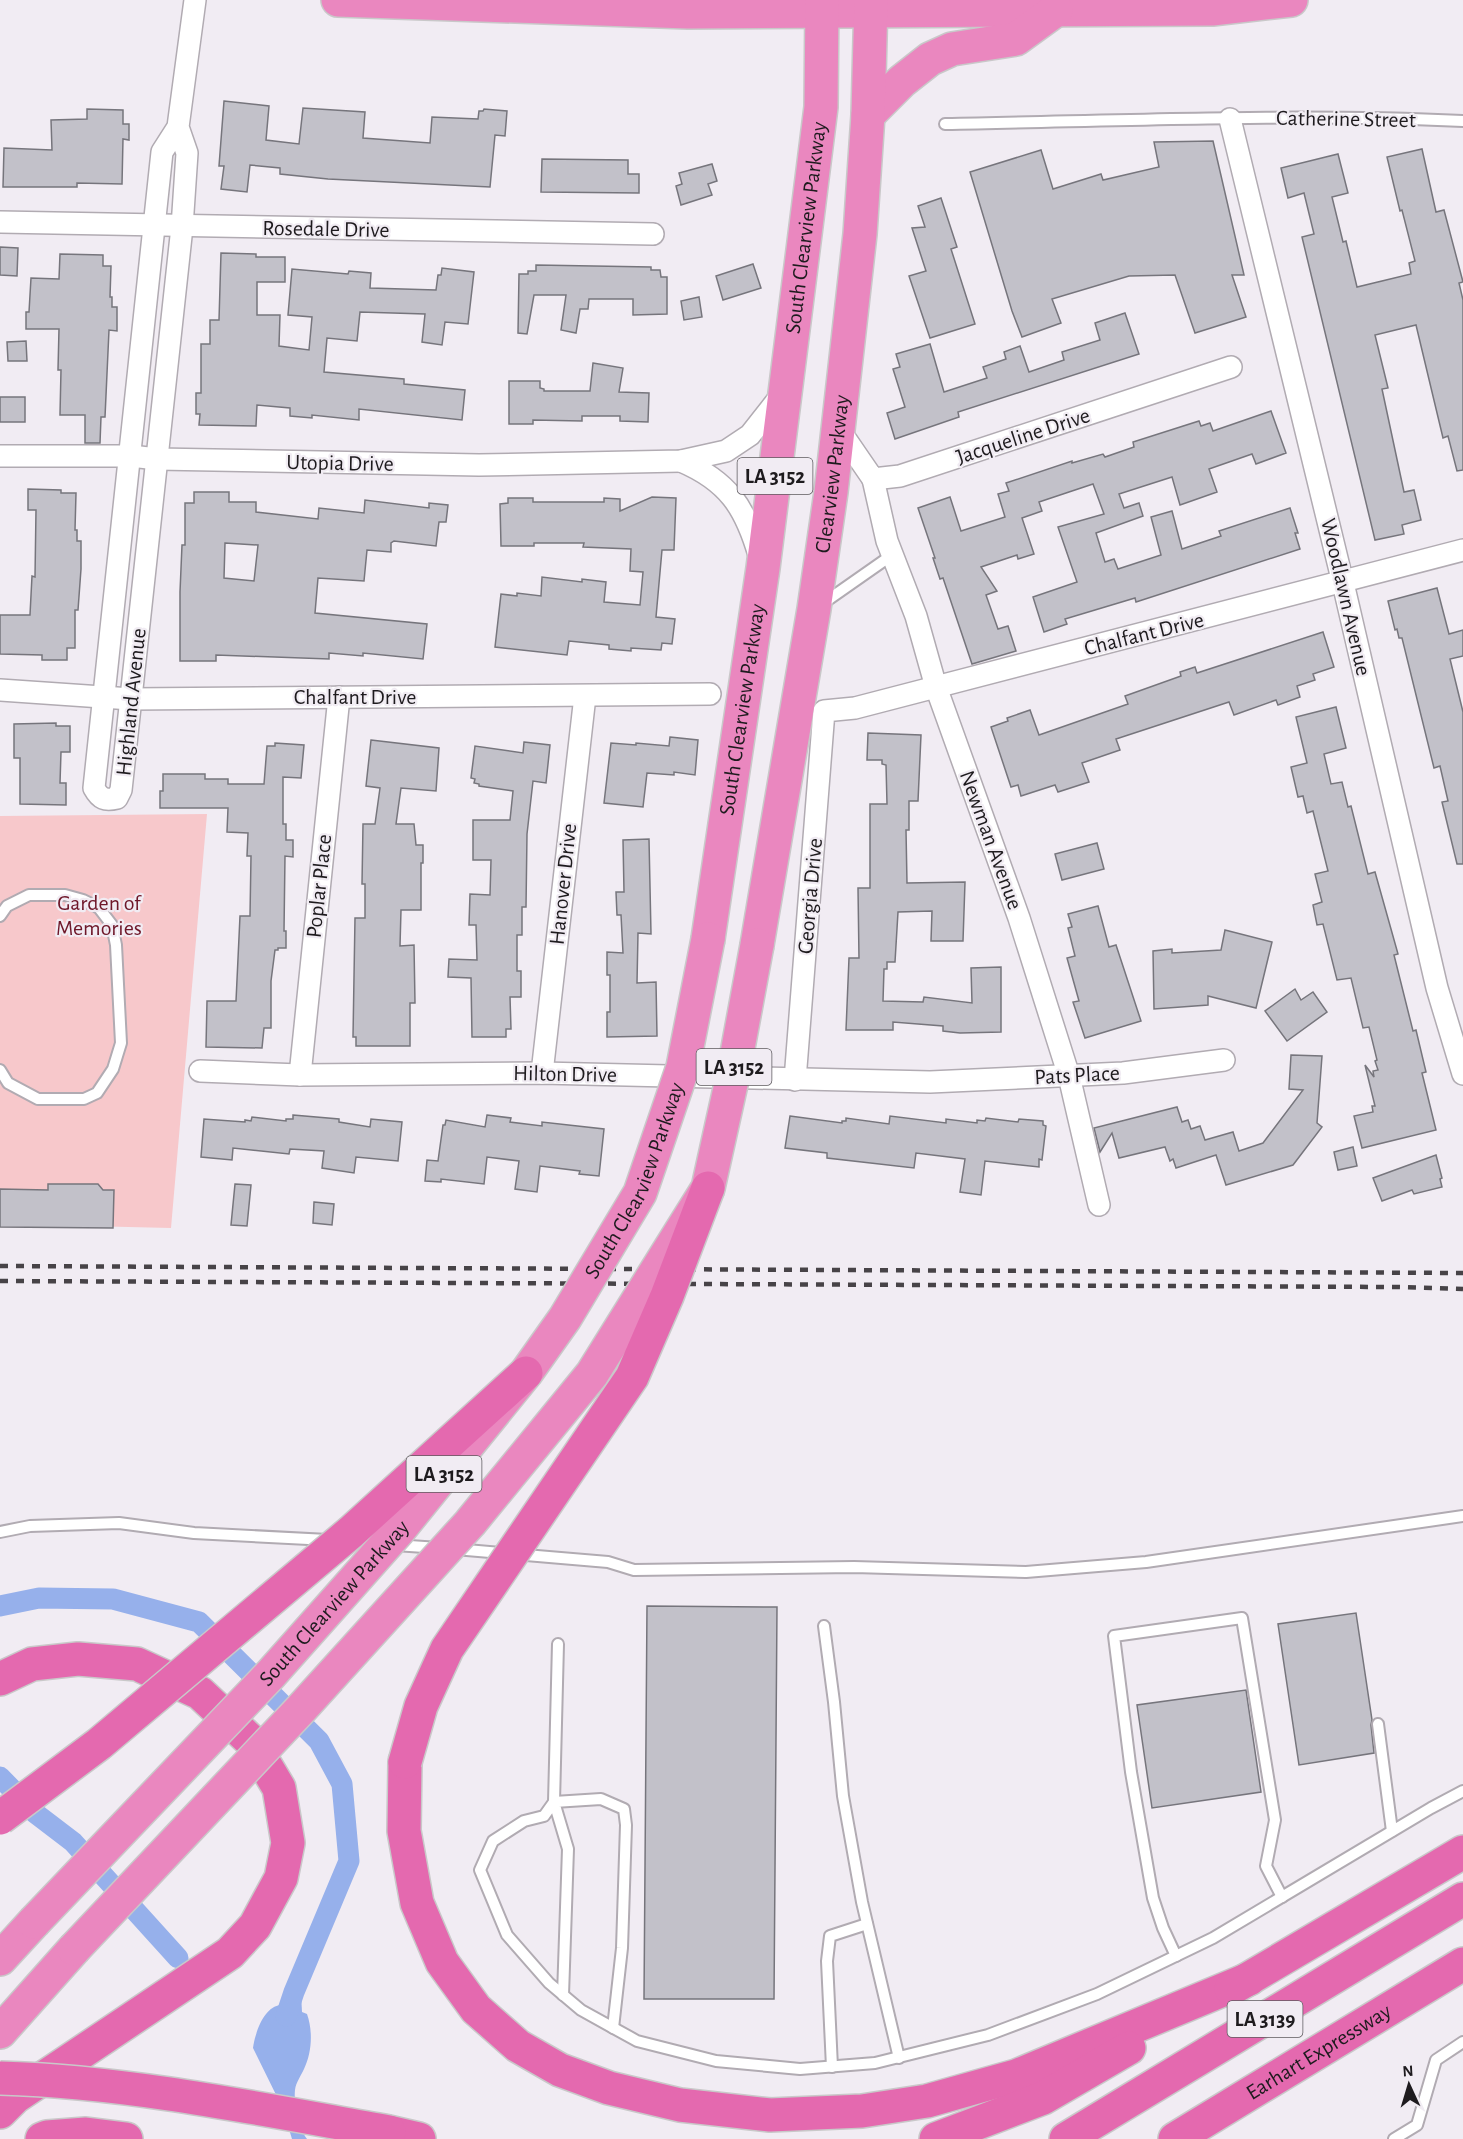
<svg xmlns="http://www.w3.org/2000/svg" width="1463" height="2139" font-family="'Alegreya Sans',sans-serif">
	<rect width="100%" height="100%" fill="#f1ecf3"/>
	<path fill="#f7c8cb" d="M207 814 171 1228 0 1224V816Z"/>
	<path fill="#96b0eb" d="M290 1987 301 1993 302 2012 307 2014C313 2031 312 2052 304 2069 301 2076 296 2082 295 2090 294 2100 296 2109 298 2118 300 2127 302 2132 307 2139H292L283 2109 253 2048C255 2033 264 2006 281 2005Z"/>
	<g fill="none" stroke-linecap="round" stroke-linejoin="round">
		<g stroke="#96b0eb" stroke-width="6">
			<path d="M49 1829 53 1826"/>
			<path d="M57 1836 61 1833"/>
		</g>
		<g stroke="#96b0eb" stroke-width="21">
			<path d="M0 1606 39 1598 113 1599 199 1622 319 1741 342 1784 349 1861 294 1992 286 2016"/>
			<path d="M0 1777 35 1813 73 1842 178 1958"/>
		</g>
	</g>
	<g fill="#c2c1c9" stroke="#76757c" stroke-width="1.5" fill-rule="evenodd">
		<path d="M224 101 269 106 266 140 299 144 303 108 365 112 363 138 430 143 432 117 478 119 479 111H483L484 109 507 111 505 136 495 135 490 187 328 179 280 174V168L250 165 247 192 221 189 224 166H219Z"/>
		<path d="M87 109 123 110V124H129V140L123 139 122 184 77 183V187H3L4 148 52 150 51 120 87 119Z"/>
		<path d="M1213 141 1244 275H1232L1246 317 1195 333 1175 275 1129 276 1052 299 1061 323 1022 337 1012 311 970 172 1041 150 1053 189 1101 174 1103 180 1159 167 1154 142Z"/>
		<path d="M1422 149 1436 212 1444 210 1463 282 1459 283 1463 300V470L1457 471 1448 436 1443 438 1416 325 1375 335 1388 388 1382 389 1404 492 1414 490 1421 520 1402 525 1404 534 1375 540 1302 237 1314 234 1304 193 1288 198 1281 168 1338 154 1348 193 1332 197 1343 242 1346 241 1357 287 1411 274 1409 263 1415 261 1402 210 1400 211 1387 157Z"/>
		<path d="M542 159 628 160V174H639V193L541 192Z"/>
		<path d="M712 164 717 181 708 184 712 195 681 205 676 186 682 184 679 173Z"/>
		<path d="M941 198 957 247 951 249 975 324 930 338 909 276 926 271 912 228 925 227 918 206Z"/>
		<path d="M0 247 18 248 17 276 0 275Z"/>
		<path d="M221 253 256 254V257H285V282H257V315H280L279 346 309 350 312 317 288 315 292 269 348 274 349 271 371 273 370 288 436 290 438 275H441L442 268 474 272 468 324 445 322 442 345 422 342 425 314 360 312 357 341 327 338 324 372 404 379V384L465 390 462 420 359 409V420L312 415V418L290 416V408L257 405 256 426 199 425 200 414H196V393H201V344H210V320H219Z"/>
		<path d="M60 254 103 255V266H111L110 297H112V307H117V331L109 330 105 417H101L100 443H85V415H60L61 370H58L59 329H26V312H29L31 278 59 279Z"/>
		<path d="M753 264 761 288 723 300 716 276Z"/>
		<path d="M536 265 651 267V270H660L661 277H667V314L633 315V299H589L588 309H580L576 333 561 330 566 295H534L527 334 518 333 519 274H528V271H536Z"/>
		<path d="M699 297 702 317 684 320 681 301Z"/>
		<path d="M1125 313 1139 354 958 412 959 417 895 439 887 413 905 407 893 369 900 367 896 354 930 344 944 392 987 378 983 367 1006 359 1004 352 1020 346 1029 372 1064 360 1062 352 1100 340 1095 323Z"/>
		<path d="M26 341 27 361H8L7 342Z"/>
		<path d="M593 363 623 368 619 392 649 393 648 422 620 421V416H582V421L533 420V424H509V381H540V388L544 389V391H590Z"/>
		<rect x="0" y="397" width="25" height="25"/>
		<path d="M1271 411 1286 453 1256 464 1252 454 1209 469 1217 492 1180 505 1172 477 1119 494 1124 508 1139 503 1143 516 1096 533 1105 562 1114 559 1118 569 1161 555 1151 517 1172 511 1182 549 1221 536 1219 531 1290 508 1298 533H1295L1300 549 1136 602 1135 598 1065 619 1067 624 1044 632 1033 597 1077 582 1058 527 1104 514 1093 484 1039 502 1042 511 1022 518 1034 554 1018 559 1017 555 981 567 997 591 986 595 998 629 1008 626 1016 651 972 664 943 578 940 579 933 558H935L918 508 950 497 961 531 1005 517 998 494 1009 491 1006 483 1072 461V463L1103 454 1105 457 1134 447 1133 442 1199 421 1201 426 1210 423 1213 431Z"/>
		<path d="M28 489 61 490V493H76L75 530H77V541H81V569L78 610H75V648H67V660H42V655L0 654V615H30L32 576 35 577 36 510H28Z"/>
		<path d="M194 492H229V502H256V512L318 519 319 508 364 513 365 500 429 508V503L448 505 446 522H439L436 546 394 541 391 543V552L367 550 364 581 318 578 315 613 427 624 423 659 363 653V656L329 653V659L216 655V661H180V592L182 545H185V503H194ZM225 543 258 545 254 581 224 578Z"/>
		<path d="M652 497 676 498 674 550H662L656 617 675 619 672 644 662 643 661 650 631 648V651L609 649V645L569 641 567 655 495 647 501 594 517 596V593L541 596 542 577 582 582V579L606 582 604 602 640 605 643 572 630 571 631 549 583 547 584 543H534V546H501L500 504 508 503V498H533V502H604V498L620 499V511Z"/>
		<path d="M1437 588 1449 634 1463 630V656L1450 659 1463 712V864H1457L1442 802 1448 801 1440 766 1434 768 1402 638H1399L1397 629 1395 630 1388 601Z"/>
		<path d="M1323 632 1334 667 1313 674 1315 680 1297 686 1300 697 1278 705 1276 700 1234 715 1229 702 1116 739 1120 750 1082 763 1089 782 1058 792 1055 785 1021 796 1018 785 1011 787 991 727 1008 721 1007 718 1030 710 1039 735 1128 704 1125 696 1181 676 1180 672 1195 667 1197 673Z"/>
		<path d="M1336 707 1346 748 1324 754 1331 784 1342 782 1348 807 1351 806 1368 874 1375 872 1398 954 1394 955 1413 1031 1416 1030 1426 1072 1422 1073 1436 1130 1362 1148 1354 1116 1373 1112 1372 1106H1375L1365 1065 1374 1077 1373 1071 1378 1070 1375 1061 1377 1060 1369 1027 1363 1028 1351 978 1337 980 1323 924 1317 925 1313 905 1322 902 1315 874 1328 871 1313 811 1307 813 1303 796 1298 797 1291 767 1307 763 1296 717Z"/>
		<path d="M56 723V726H70V752H61L60 783H66V805L20 804V758H14V724Z"/>
		<path d="M868 733 921 735 918 801H909V830H906L907 883 965 882 963 941H931L932 911 898 912 895 962H887V969H884L883 1001 923 1002 924 997 972 1003 971 968 1001 967V1032L960 1033 943 1031V1026L893 1022V1030H846L849 958H859L858 888H870V804H887L886 765 882 764V760H867Z"/>
		<path d="M670 737 698 740 695 775 674 772V775L647 773 643 807 604 803 611 743 636 745V743L669 746Z"/>
		<path d="M371 740 439 748 436 791 401 788 396 824H414L416 845H423V863H421V910H401L400 946 414 945 415 1003H410V1046H356V1037H353L355 918H365V884H362L363 824H375L380 788 366 786Z"/>
		<path d="M524 742 550 745 546 783 533 781 527 834 526 907H522V935H517V971H521V997H510L511 1029H506V1037H472L471 978 448 977 449 959 477 960 476 925H469L470 894 490 895 491 860H473V820H510L513 791 479 786V784L474 783 475 779 471 778 475 746 523 753Z"/>
		<path d="M275 743 304 745 301 778 283 777V824H286V840H293V857L285 856 284 931H286V948H278V950H275L271 981V1028H264L262 1048 206 1047 207 1001H236L240 916H250L251 856H247L248 833 227 832 228 808H160V791H163V774H205V779H228V784H264L267 746H275Z"/>
		<path d="M649 839 651 934 638 933 637 983 656 982 657 1036 607 1037V1012H610V975H607V952L623 953 621 915H617L616 892H624L623 840Z"/>
		<path d="M1097 843 1104 869 1062 880 1055 854Z"/>
		<path d="M1098 906 1109 947 1116 945 1141 1021 1085 1038 1073 1002 1079 1001 1067 958 1075 956 1068 928 1072 927 1068 914Z"/>
		<path d="M1225 930 1272 942 1256 1008 1208 996V1005L1154 1009 1153 951 1172 949V953L1221 950Z"/>
		<path d="M1295 989 1301 1000 1313 992 1327 1012 1287 1041 1265 1011Z"/>
		<path d="M1291 1055 1322 1056 1317 1123 1322 1127 1293 1165 1226 1185 1216 1155 1176 1168 1173 1159 1170 1161 1165 1147 1119 1158 1112 1133 1100 1152 1094 1128 1177 1107 1182 1122 1188 1120 1191 1129 1200 1126 1205 1140 1233 1132 1239 1151 1263 1143 1303 1090 1289 1089Z"/>
		<path d="M293 1115 339 1119V1122L370 1127 371 1119 402 1122 398 1161 356 1157 354 1173 322 1168 324 1151 290 1149 289 1154 233 1148 232 1160 201 1157 204 1119 245 1122V1120L251 1121 252 1117 286 1121V1119H293Z"/>
		<path d="M487 1115 511 1118 510 1122 542 1126V1122L604 1129 599 1176 579 1174 580 1171 540 1166 537 1192 515 1189 519 1161 487 1157 484 1184 441 1179V1182L425 1181 427 1160 438 1161 443 1125H445L446 1120 485 1127Z"/>
		<path d="M790 1116 842 1123V1121H846V1118L889 1124 890 1116 946 1123V1119L977 1123V1120L985 1121 986 1118 1018 1122 1019 1119 1043 1121V1125L1046 1126 1042 1160 1039 1159V1167L985 1161 981 1195 960 1192 965 1159 916 1153 914 1168 827 1158V1153L785 1148Z"/>
		<path d="M1353 1147 1357 1166 1338 1170 1334 1152Z"/>
		<path d="M1436 1155 1442 1178 1440 1179 1442 1187 1414 1194 1412 1190 1382 1201 1373 1178Z"/>
		<path d="M48 1184H98L103 1190H114L113 1228 0 1227V1189L48 1190Z"/>
		<path d="M235 1184 251 1185 247 1226 231 1225Z"/>
		<path d="M314 1202 334 1204 332 1225 313 1223Z"/>
		<path d="M647 1606 777 1607 774 1999H644Z"/>
		<path d="M1356 1613 1372 1720 1371 1725 1374 1753 1299 1765 1278 1624Z"/>
		<path d="M1246 1690 1261 1792 1152 1808 1137 1705Z"/>
	</g>
	<g fill="none" stroke-linecap="round" stroke-linejoin="round">
		<defs>
			<g id="service">
				<path d="M945 124C1118 121 1291 113 1463 121"/>
				<path d="M822 604 892 555"/>
				<path d="M0 916 7 906 29 895H65L83 900 99 908 112 925 116 945 121 1043 113 1069 97 1093 84 1099H38L8 1083 0 1070"/>
				<path d="M0 1532 30 1526 119 1523 194 1533 328 1540"/>
				<path d="M395 1545 439 1548"/>
				<path d="M455 1549 608 1562 634 1570 854 1567 1026 1572 1146 1562 1463 1516"/>
				<path d="M824 1626 834 1702 843 1796 862 1902 899 2058"/>
				<path d="M558 1644 554 1802 544 1816 524 1821 493 1841 480 1870 507 1935 549 1983 581 2010 637 2041 716 2061 800 2069 875 2063 988 2035 1097 1994 1213 1938 1431 1808 1463 1791"/>
				<path d="M1378 1724 1392 1831"/>
				<path d="M1176 1956 1163 1928 1153 1898 1131 1772 1114 1636 1242 1618 1275 1820 1266 1866 1282 1897"/>
				<path d="M563 1995 568 1849 554 1802 601 1799 624 1809 626 1825 622 1948 613 2028"/>
				<path d="M832 2067 827 1961 830 1936 867 1924"/>
				<path d="M1394 2139 1417 2125 1436 2060 1463 2042"/>
			</g>
			<g id="minor">
				<path d="M1230 119 1343 583 1437 988 1463 1074"/>
				<path d="M178 127 187 153 182 227 121 790 117 798C105 801 100 799 94 788L162 152 178 127 195 0"/>
				<path d="M0 222 653 234"/>
				<path d="M838 428 873 479 900 476 1231 367"/>
				<path d="M0 456H131L157 459 479 465 681 461 726 451 750 435 783 393"/>
				<path d="M681 461C728 481 745 507 759 555"/>
				<path d="M873 479 887 541 916 616 936 687 1019 918 1069 1076 1099 1205"/>
				<path d="M0 690 131 699 710 694"/>
				<path d="M200 1071 300 1075 542 1073 930 1082 1123 1073 1224 1060"/>
				<path d="M542 1073 585 696"/>
				<path d="M300 1075 339 697"/>
				<path d="M795 1080 824 711 855 708 1463 550"/>
			</g>
			<g id="trunk">
				<path d="M338 0 688 12 1212 9 1291 0"/>
				<path d="M868 115 902 81 930 59 952 49 1016 39 1056 10"/>
				<path id="s1" d="M708 939 763 568 821 107 822 0"/>
				<path id="s2" d="M757 945 814 609 831 492 860 234 868 115 871 0"/>
				<path d="M0 1959 34 1922"/>
				<path d="M0 2032 74 1949"/>
			</g>
			<g id="motorway">
				<path d="M0 1679 32 1664 78 1659 137 1664 200 1693 251 1741 279 1788 288 1843 281 1878 255 1926 230 1953 15 2097 0 2112"/>
				<path d="M405 1762 404 1831 417 1903 442 1962 476 2009 518 2046 560 2070 609 2088 680 2105 770 2115 862 2111 927 2101 1016 2076 1249 1979"/>
				<path d="M1231 1989 1463 1852"/>
				<path d="M389 2132 419 2139"/>
				<path d="M42 2139 47 2137 86 2134 126 2139"/>
				<path d="M936 2139 1043 2098 1129 2048"/>
				<path d="M1066 2139 1463 1899"/>
				<path id="s3" d="M1175 2139 1463 1964"/>
			</g>
		</defs>
		<use href="#service" stroke="#b1abb2" stroke-width="14"/>
		<use href="#minor" stroke="#b1abb2" stroke-width="24"/>
		<use href="#trunk" stroke="#c9c8c9" stroke-width="36"/>
		<use href="#motorway" stroke="#c9c8c9" stroke-width="36"/>
		<use href="#service" stroke="#fff" stroke-width="10"/>
		<use href="#minor" stroke="#fff" stroke-width="21"/>
		<use href="#trunk" stroke="#ea87bf" stroke-width="33"/>
		<use href="#motorway" stroke="#e469af" stroke-width="33"/>
		<g stroke="#474347" stroke-width="4.5" stroke-dasharray="8 8" stroke-linecap="butt">
			<path d="M0 1266 1463 1273"/>
			<path d="M0 1281 1397 1287 1463 1289"/>
		</g>
		<defs>
			<g id="trunk-bridge">
				<path id="s4" d="M34 1922 271 1674 399 1530 526 1373 565 1318 640 1193 683 1067 708 939"/>
				<path d="M74 1949 301 1709 470 1523 592 1374 708 1188 733 1075 757 945"/>
			</g>
			<g id="motorway-bridge">
				<path d="M405 1762 421 1706 447 1649 632 1377 667 1296 708 1188"/>
				<path d="M0 1818 99 1744 351 1532 526 1373"/>
				<path d="M0 2078C131 2082 260 2109 389 2132"/>
			</g>
		</defs>
		<use href="#trunk-bridge" stroke="#c9c8c9" stroke-width="36" stroke-linecap="butt"/>
		<use href="#motorway-bridge" stroke="#c9c8c9" stroke-width="36" stroke-linecap="butt"/>
		<use href="#trunk-bridge" stroke="#ea87bf" stroke-width="33"/>
		<use href="#motorway-bridge" stroke="#e469af" stroke-width="33"/>
	</g>
	<g text-anchor="middle" dominant-baseline="central" stroke-width="4.5" stroke-linejoin="round" paint-order="stroke">
		<g fill="#f1ecf3" stroke="#5d5a5e" stroke-width="1.5">
			<rect x="737.5" y="458" width="75" height="36" rx="4.5"/>
			<rect x="696.5" y="1049" width="75" height="36" rx="4.5"/>
			<rect x="406.5" y="1456" width="75" height="36" rx="4.5"/>
			<rect x="1227.5" y="2001" width="75" height="36" rx="4.5"/>
		</g>
		<g font-size="21" font-weight="bold" fill="#1e1b1e">
			<text x="775" y="476">LA 3152</text>
			<text x="734" y="1067">LA 3152</text>
			<text x="444" y="1474">LA 3152</text>
			<text x="1265" y="2019">LA 3139</text>
		</g>
		<g font-size="22" fill="#1e1b1e" stroke="#f1ecf3">
			<text transform="translate(1346 119) rotate(1)">Catherine Street</text>
			<text stroke="none"><textPath href="#s1" startOffset="718">South Clearview Parkway</textPath></text>
			<text transform="translate(326 229) rotate(1)">Rosedale Drive</text>
			<text transform="translate(1023 436) rotate(-18)">Jacqueline Drive</text>
			<text transform="translate(340 463) rotate(1)">Utopia Drive</text>
			<text stroke="none"><textPath href="#s2" startOffset="477">Clearview Parkway</textPath></text>
			<text transform="translate(1346 597) rotate(77)">Woodlawn Avenue</text>
			<text transform="translate(1144 634) rotate(-14)">Chalfant Drive</text>
			<text x="355" y="697">Chalfant Drive</text>
			<text transform="translate(131 702) rotate(-84)">Highland Avenue</text>
			<text stroke="none"><textPath href="#s1" startOffset="232">South Clearview Parkway</textPath></text>
			<text transform="translate(991 840) rotate(70)">Newman Avenue</text>
			<text transform="translate(563 884) rotate(-84)">Hanover Drive</text>
			<text transform="translate(319 886) rotate(-84)">Poplar Place</text>
			<text transform="translate(810 896) rotate(-85)">Georgia Drive</text>
			<text transform="translate(565 1074) rotate(1)">Hilton Drive</text>
			<text transform="translate(1077 1075) rotate(-3)">Pats Place</text>
			<text stroke="none"><textPath href="#s4" startOffset="960">South Clearview Parkway</textPath></text>
			<text stroke="none"><textPath href="#s4" startOffset="438">South Clearview Parkway</textPath></text>
			<text stroke="none"><textPath href="#s3" startOffset="168">Earhart Expressway</textPath></text>
		</g>
		<g font-size="22" fill="#6e1729" stroke="#f1ecf3">
			<text x="99" y="903">Garden of<tspan x="99" dy="25">Memories</tspan></text>
		</g>
	</g>
	<g transform="translate(1409 2085) rotate(356)" stroke="#f1ecf3" stroke-width="4.5" paint-order="stroke">
	<path d="M0-4.5L10 22L0 15L-10 22Z" fill="#1e1b1e"/>
	<text y="-9" font-size="16" font-weight="bold" text-anchor="middle" fill="#1e1b1e">N</text>
	</g>
</svg>
